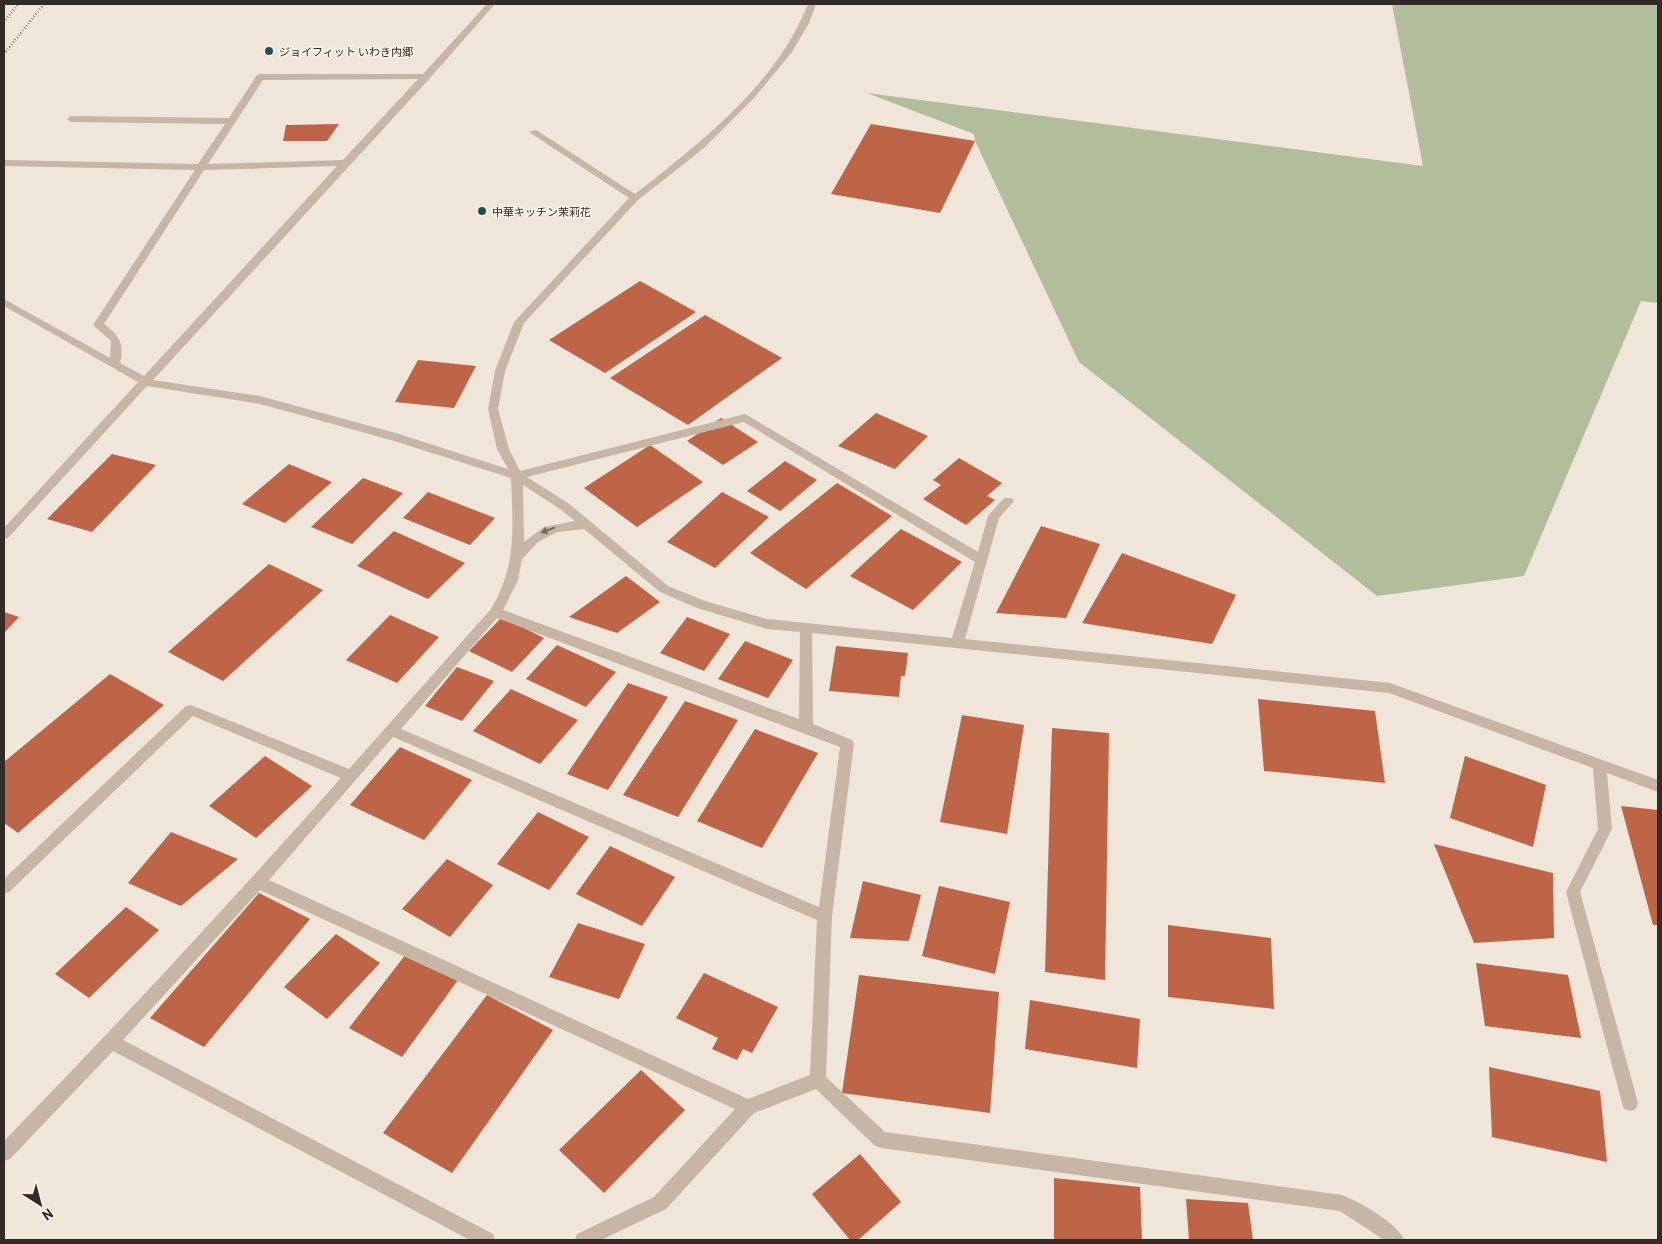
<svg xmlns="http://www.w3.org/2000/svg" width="1662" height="1244" font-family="Barlow,'Noto Sans JP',sans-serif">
	<rect width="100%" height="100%" fill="#f0e5d9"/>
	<path fill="#b2bd9b" d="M1392 4H1658V303L1641 301 1524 576 1377 596 1079 362 975 141 974 134 867 93 1423 166Z"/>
	<g fill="#be6548">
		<path d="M339 124 327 141H283L286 125Z"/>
		<path d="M871 124 975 141 940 213 831 194Z"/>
		<path d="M640 281 696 312 605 373 549 340Z"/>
		<path d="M705 315 782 358 688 425 610 378Z"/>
		<path d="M418 360 476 366 454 408 395 402Z"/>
		<path d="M876 413 928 436 895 469 838 446Z"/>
		<path d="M721 418 758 442 723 465 687 441Z"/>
		<path d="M650 445 703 482 637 527 584 488Z"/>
		<path d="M112 454 156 465 92 532 47 519Z"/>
		<path d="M959 458 1002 483 987 496 995 500 966 525 923 499 941 485 933 480Z"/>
		<path d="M785 461 817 480 780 511 747 491Z"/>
		<path d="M289 464 332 482 285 523 242 504Z"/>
		<path d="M363 478 403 493 352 544 311 527Z"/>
		<path d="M837 483 892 516 806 589 750 553Z"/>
		<path d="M428 492 495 518 470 545 403 518Z"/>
		<path d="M722 492 769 517 715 568 667 542Z"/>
		<path d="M1041 526 1100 544 1066 618 996 613Z"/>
		<path d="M901 529 962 562 913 610 850 576Z"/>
		<path d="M394 531 465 563 428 599 357 566Z"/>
		<path d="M1122 553 1236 595 1212 644 1082 623Z"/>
		<path d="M269 564 323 590 223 681 168 652Z"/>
		<path d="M626 576 660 602 617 633 569 617Z"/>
		<path d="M4 612 19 617 4 633Z"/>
		<path d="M390 615 439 637 397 683 346 660Z"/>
		<path d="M502 617 544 638 512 672 469 651Z"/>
		<path d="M687 617 730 634 704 671 660 653Z"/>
		<path d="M745 641 793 660 768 698 718 679Z"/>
		<path d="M557 645 616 672 586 707 526 679Z"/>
		<path d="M836 646 908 653 905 676H901L899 697 829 691Z"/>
		<path d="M457 667 494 681 462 721 425 706Z"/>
		<path d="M110 674 164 705 18 833 4 823V762Z"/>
		<path d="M628 683 668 697 608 790 567 774Z"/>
		<path d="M511 689 578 720 540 764 473 731Z"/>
		<path d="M1258 699 1375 711 1385 783 1264 771Z"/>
		<path d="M685 701 738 720 678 817 623 795Z"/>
		<path d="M962 715 1024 725 1007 834 940 822Z"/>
		<path d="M1052 728 1109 733 1105 980 1045 972Z"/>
		<path d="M755 729 818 753 762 848 697 821Z"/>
		<path d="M400 747 472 780 424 840 350 805Z"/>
		<path d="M265 756 312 786 256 838 209 806Z"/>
		<path d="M1465 756 1546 785 1533 847 1450 818Z"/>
		<path d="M1621 806 1658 810V925H1653Z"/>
		<path d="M538 812 589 837 549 890 497 864Z"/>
		<path d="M171 832 238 859 181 906 128 883Z"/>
		<path d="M1434 844 1553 873 1554 938 1474 943Z"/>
		<path d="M610 846 675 877 642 926 576 894Z"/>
		<path d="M447 859 493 885 450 937 402 909Z"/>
		<path d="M863 881 921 895 909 941 850 938Z"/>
		<path d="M939 886 1010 902 995 974 922 956Z"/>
		<path d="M259 893 310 919 204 1047 150 1018Z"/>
		<path d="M126 907 159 930 89 998 55 974Z"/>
		<path d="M578 923 645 944 619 999 549 977Z"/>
		<path d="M1168 925 1271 938 1274 1009 1168 997Z"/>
		<path d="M336 934 380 963 327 1019 284 987Z"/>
		<path d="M406 954 458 980 402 1057 349 1028Z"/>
		<path d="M1476 963 1568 975 1581 1038 1485 1026Z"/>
		<path d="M704 973 778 1007 752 1053 743 1049 737 1060 712 1049 718 1038 676 1018Z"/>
		<path d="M859 975 999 992 990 1113 842 1093Z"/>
		<path d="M487 995 553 1030 452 1173 383 1133Z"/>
		<path d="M1030 1000 1140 1019 1137 1068 1025 1049Z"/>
		<path d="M1489 1067 1600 1091 1607 1162 1492 1137Z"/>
		<path d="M641 1070 685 1110 604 1193 559 1150Z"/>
		<path d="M860 1154 901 1202 858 1240H850L812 1194Z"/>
		<path d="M1054 1178 1140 1187 1142 1240H1054Z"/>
		<path d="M1186 1199 1248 1203 1253 1240H1189Z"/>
	</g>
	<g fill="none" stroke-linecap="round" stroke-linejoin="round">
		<path fill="#c7b5a6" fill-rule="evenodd" d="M487 4H495L430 78 153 380 260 396 399 434 508 469 497 449 488 409 495 371 514 322 629 198 529 132 536 130 635 194C701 142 776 85 808 4H816L809 23 792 52 755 97 704 148 638 200 524 323 505 371 498 409 509 449 520 471 745 414 978 552 988 516 1004 498H1012L1014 501 999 518 965 639 1390 683 1658 780V792L1607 773 1612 829 1580 892 1638 1103 1636 1109 1630 1111 1624 1109 1622 1103 1566 892 1598 829 1593 768 1389 693 812 633 813 724 852 740 854 744 832 916 826 1077 885 1132 1342 1195C1359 1202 1398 1223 1404 1240H1384L1340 1211 881 1148 875 1146 816 1089 754 1113 666 1209 601 1240H575L577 1234 654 1197 735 1109 260 890 123 1040 493 1234 495 1240H470L113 1051 10 1159 4 1161V1141C119 1023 231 902 341 778L193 716 9 892 4 894V879L186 706 191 705 349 769 491 609C517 566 513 526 511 478L391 440 260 404 147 386 8 538 4 539V528L138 382 4 306V299L110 358 111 341 93 325 195 170 4 166V160L198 164 225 124 71 122 67 119 71 116 229 118 257 75 260 74H423ZM418 79 343 160 208 164 263 80ZM337 166 144 376 120 363C125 344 119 335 104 324L204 170ZM744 422 975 562 952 638 767 619 705 601 668 586 568 503 527 477ZM523 485 560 509 575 521 544 527 524 542ZM584 529 660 592 697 608 767 629 800 632 799 719 503 610 518 580 522 559 538 542 557 532ZM497 618 840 747 819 907 401 729ZM393 737 817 920 810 1075 748 1099 269 880Z"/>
		<g stroke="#332b27" stroke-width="2.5" stroke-dasharray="0.5 2.5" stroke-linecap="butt">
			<path d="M4 22 18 4"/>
			<path d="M4 54 44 4"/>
		</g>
	</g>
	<defs><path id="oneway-solid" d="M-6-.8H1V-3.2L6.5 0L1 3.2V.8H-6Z" transform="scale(1.25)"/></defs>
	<use fill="#766960" href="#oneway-solid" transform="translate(548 530) rotate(159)"/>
	<g fill="#1f4f52" stroke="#f8efe5" stroke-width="2">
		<circle cx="269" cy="51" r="5"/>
		<circle cx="482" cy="211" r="5"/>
	</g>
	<g text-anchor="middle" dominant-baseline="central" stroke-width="4" stroke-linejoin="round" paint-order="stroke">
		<g font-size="11" fill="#332b27" stroke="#f8efe5" text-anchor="start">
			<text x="279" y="51">ジョイフィット いわき内郷</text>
			<text x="492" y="211">中華キッチン茉莉花</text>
		</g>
	</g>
	<rect width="1662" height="1244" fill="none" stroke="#332b27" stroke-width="10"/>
	<g transform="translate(40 1204) rotate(144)" stroke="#f8efe5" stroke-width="4" paint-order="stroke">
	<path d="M0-4L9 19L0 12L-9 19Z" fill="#332b27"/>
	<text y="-8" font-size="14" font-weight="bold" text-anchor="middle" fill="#332b27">N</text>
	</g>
</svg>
